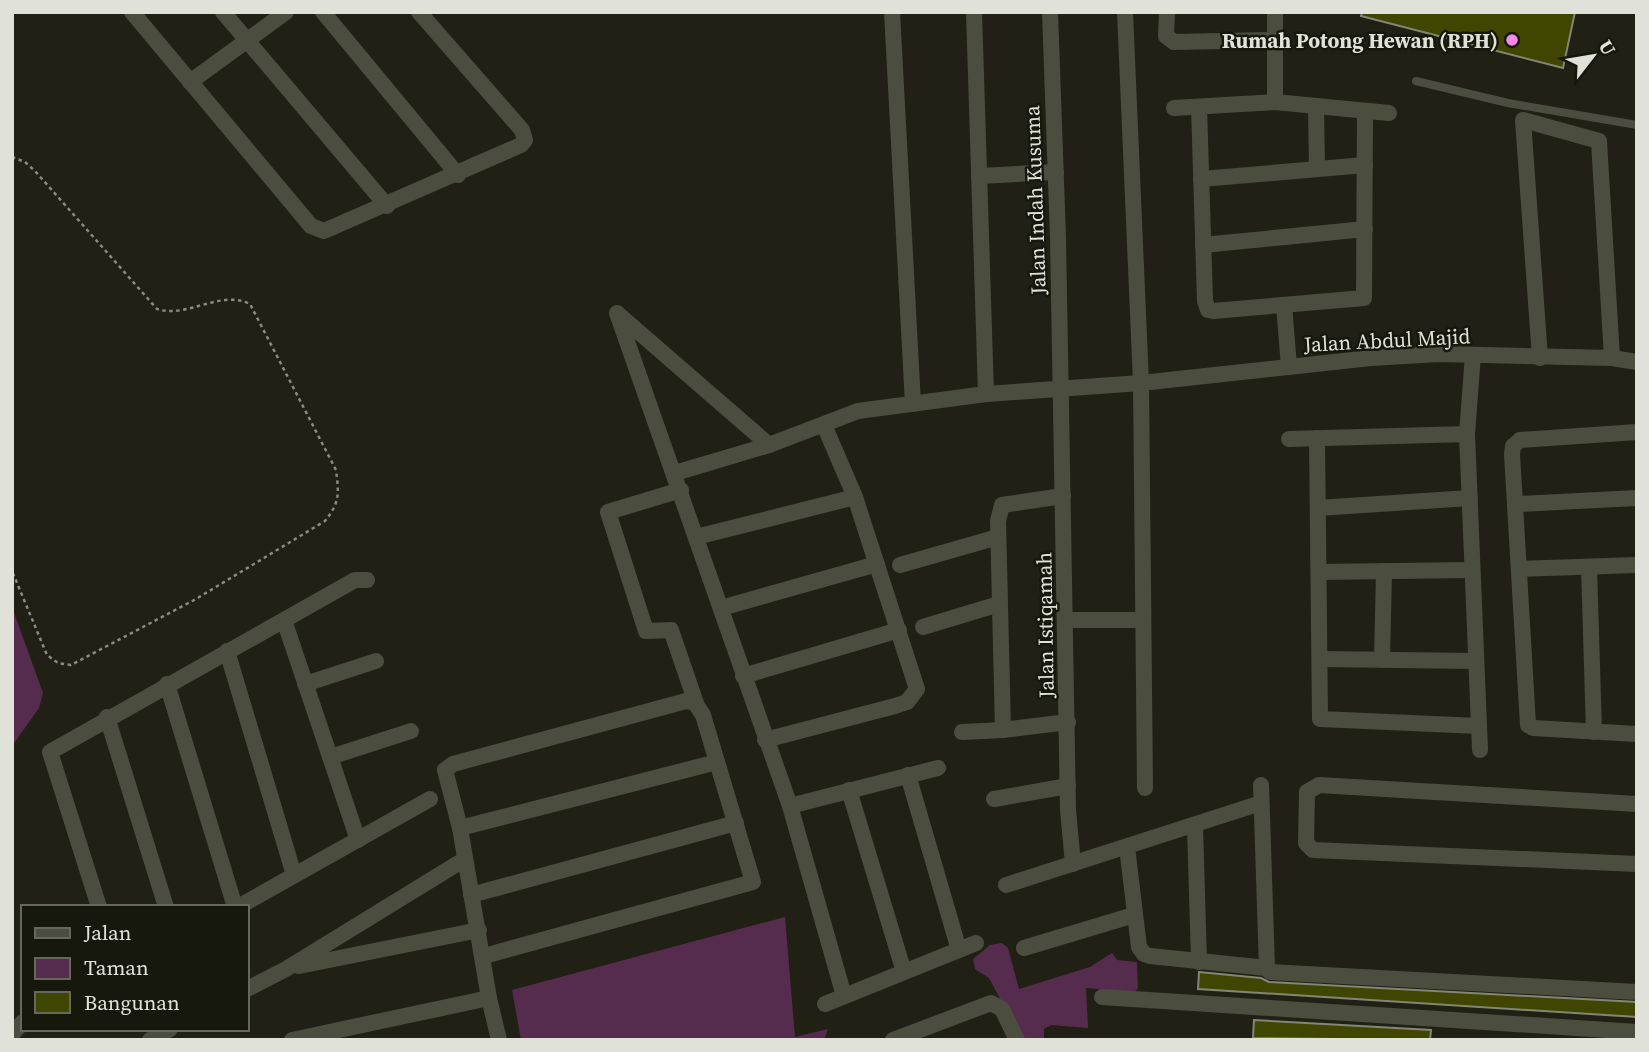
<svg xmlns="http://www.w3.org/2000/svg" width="1649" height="1052" font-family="'Source Serif 4',serif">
	<rect width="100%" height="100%" fill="#202114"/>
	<g fill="#552c4e">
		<path d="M12 607 43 693 39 708 12 746Z"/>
		<path d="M785 917 795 1037 828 1029 824 1040H521L512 990Z"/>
		<path d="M1002 943 1008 948 1019 989 1090 967 1112 953 1117 960 1137 962 1138 988 1135 992 1086 988 1088 1028 1051 1025 1044 1029V1040H1022L989 978 975 969 973 959 990 945Z"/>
	</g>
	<g fill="#404500" stroke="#838676" stroke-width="2">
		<path d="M1362 12H1575L1563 68 1361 16Z"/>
		<path d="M1199 972 1261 978 1269 982 1637 1002V1017L1198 989Z"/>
		<path d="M1254 1020 1431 1030 1430 1040 1253 1038Z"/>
	</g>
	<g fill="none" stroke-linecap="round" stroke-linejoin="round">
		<path stroke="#898a80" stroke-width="2.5" stroke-dasharray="3.5 3.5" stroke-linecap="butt" d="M12 157 25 162 35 171 157 309C187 319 220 289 250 304L336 470C339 494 340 502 325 521L196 599 71 665 58 663 47 655 12 571"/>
		<path stroke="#4b4e3f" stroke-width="8" d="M1416 81 1508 103 1637 125"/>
		<g stroke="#4b4e3f" stroke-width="16">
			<path d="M132 12 311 226 324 231 521 145 525 140 522 130 419 12"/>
			<path d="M223 12 387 206"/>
			<path d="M323 12 458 175"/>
			<path d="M892 12 913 404"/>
			<path d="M974 12 986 394"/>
			<path d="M1050 12 1058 237 1068 810 1073 864"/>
			<path d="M1125 12 1141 383 1145 788"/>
			<path d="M1167 12 1166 36 1174 42 1274 40"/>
			<path d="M190 82 286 12"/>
			<path d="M1275 102V12"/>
			<path d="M1316 106 1317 169"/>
			<path d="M1199 107 1205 301 1208 310 1213 311 1364 298 1365 111"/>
			<path d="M1174 108 1275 102 1389 113"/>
			<path d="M979 176 1056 172"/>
			<path d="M1201 179 1365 165"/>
			<path d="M1203 245 1365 229"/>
			<path d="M1284 305 1289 367"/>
			<path d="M617 313 790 806 844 996"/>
			<path d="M618 314 769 445"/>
			<path d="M1473 355 1467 434 1480 750"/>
			<path d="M1540 358 1523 120 1599 141 1612 358"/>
			<path d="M1637 432 1520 440 1513 446 1512 454 1528 725 1533 728 1637 734"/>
			<path d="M1317 438 1320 719 1479 726"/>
			<path d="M1289 439 1467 434"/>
			<path d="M675 473 769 445 858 411 986 394 1141 383 1371 358 1439 354 1612 358 1637 362"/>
			<path d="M681 490 608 512 646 631 671 630 697 706"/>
			<path d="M1063 496 1002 505 998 521 1003 730 1068 722"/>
			<path d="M1517 504 1637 498"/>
			<path d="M1318 508 1470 498"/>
			<path d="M696 537 855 497"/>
			<path d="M900 565 998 537"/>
			<path d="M1589 567 1594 732"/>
			<path d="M1520 569 1637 565"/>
			<path d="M1319 572 1472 570"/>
			<path d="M721 608 877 564"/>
			<path d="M284 620 358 840"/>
			<path d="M1066 620H1142"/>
			<path d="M923 627 999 604"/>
			<path d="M227 651 294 875"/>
			<path d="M1320 659 1476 661"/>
			<path d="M1382 660 1384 571"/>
			<path d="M743 676 899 630"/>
			<path d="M167 684 235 907"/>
			<path d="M305 684 376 661"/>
			<path d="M107 717 166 907"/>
			<path d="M962 732 1003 730"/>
			<path d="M765 740 895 706 907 702 917 689 855 497 824 425"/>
			<path d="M330 757 411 731"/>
			<path d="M908 775 959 950"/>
			<path d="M1261 785 1267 968"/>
			<path d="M849 790 904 972"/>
			<path d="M994 799 1068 786"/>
			<path d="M1637 804 1319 785 1307 792 1306 843 1313 850 1637 864"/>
			<path d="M790 806 938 768"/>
			<path d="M1195 826 1199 962"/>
			<path d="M460 828 717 762"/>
			<path d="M1127 847 1139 947 1144 954 1150 956 1267 968 1270 972 1637 992"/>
			<path d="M1006 885 1261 803"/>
			<path d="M471 895 736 823"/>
			<path d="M99 907 50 752 355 580H367"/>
			<path d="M238 907 430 799"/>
			<path d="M1024 948 1134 915"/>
			<path d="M484 956 753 882 703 715 695 703 686 701 453 764 445 770 460 828 489 998 499 1040"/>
			<path d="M299 966 479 930"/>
			<path d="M247 989 286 969 465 859"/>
			<path d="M1102 997 1637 1032"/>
			<path d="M825 1004 976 943"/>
			<path d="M12 1034 23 1022"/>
			<path d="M150 1040 170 1029"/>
			<path d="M292 1040 489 998"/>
			<path d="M893 1040 991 1003 1002 1009 1017 1040"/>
		</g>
	</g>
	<circle fill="#fa87e7" stroke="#16180b" stroke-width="2.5" cx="1512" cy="40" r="7"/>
	<g text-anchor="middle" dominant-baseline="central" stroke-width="5" stroke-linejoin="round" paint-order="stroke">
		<g font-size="21" font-weight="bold" fill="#e0e1d9" stroke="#16180b" text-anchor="end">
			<text x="1498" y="40">Rumah Potong Hewan (RPH)</text>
		</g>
		<g font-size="21" fill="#e0e1d9" stroke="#16180b">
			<text transform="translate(1035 200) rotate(-92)">Jalan Indah Kusuma</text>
			<text transform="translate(1387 340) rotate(-3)">Jalan Abdul Majid</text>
			<text transform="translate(1045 625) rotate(-91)">Jalan Istiqamah</text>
		</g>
	</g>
	<rect width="1649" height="1052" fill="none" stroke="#e0e1d9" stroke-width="28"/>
	<rect x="21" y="905" width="228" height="126" fill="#16180b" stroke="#67685d" stroke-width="2"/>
	<rect x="35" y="928" width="35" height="10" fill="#4b4e3f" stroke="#67685d" stroke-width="2"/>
	<text x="84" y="940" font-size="21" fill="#e0e1d9">Jalan</text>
	<rect x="35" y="958" width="35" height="21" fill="#552c4e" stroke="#67685d" stroke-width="2"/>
	<text x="84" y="975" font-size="21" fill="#e0e1d9">Taman</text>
	<rect x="35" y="992" width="35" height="21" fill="#404500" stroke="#67685d" stroke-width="2"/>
	<text x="84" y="1010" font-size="21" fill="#e0e1d9">Bangunan</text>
	<g transform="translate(1593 56) rotate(59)" stroke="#16180b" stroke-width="5" paint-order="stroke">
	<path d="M0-5L12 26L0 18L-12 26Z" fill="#e0e1d9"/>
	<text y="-10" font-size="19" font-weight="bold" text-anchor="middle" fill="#e0e1d9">U</text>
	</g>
</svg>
